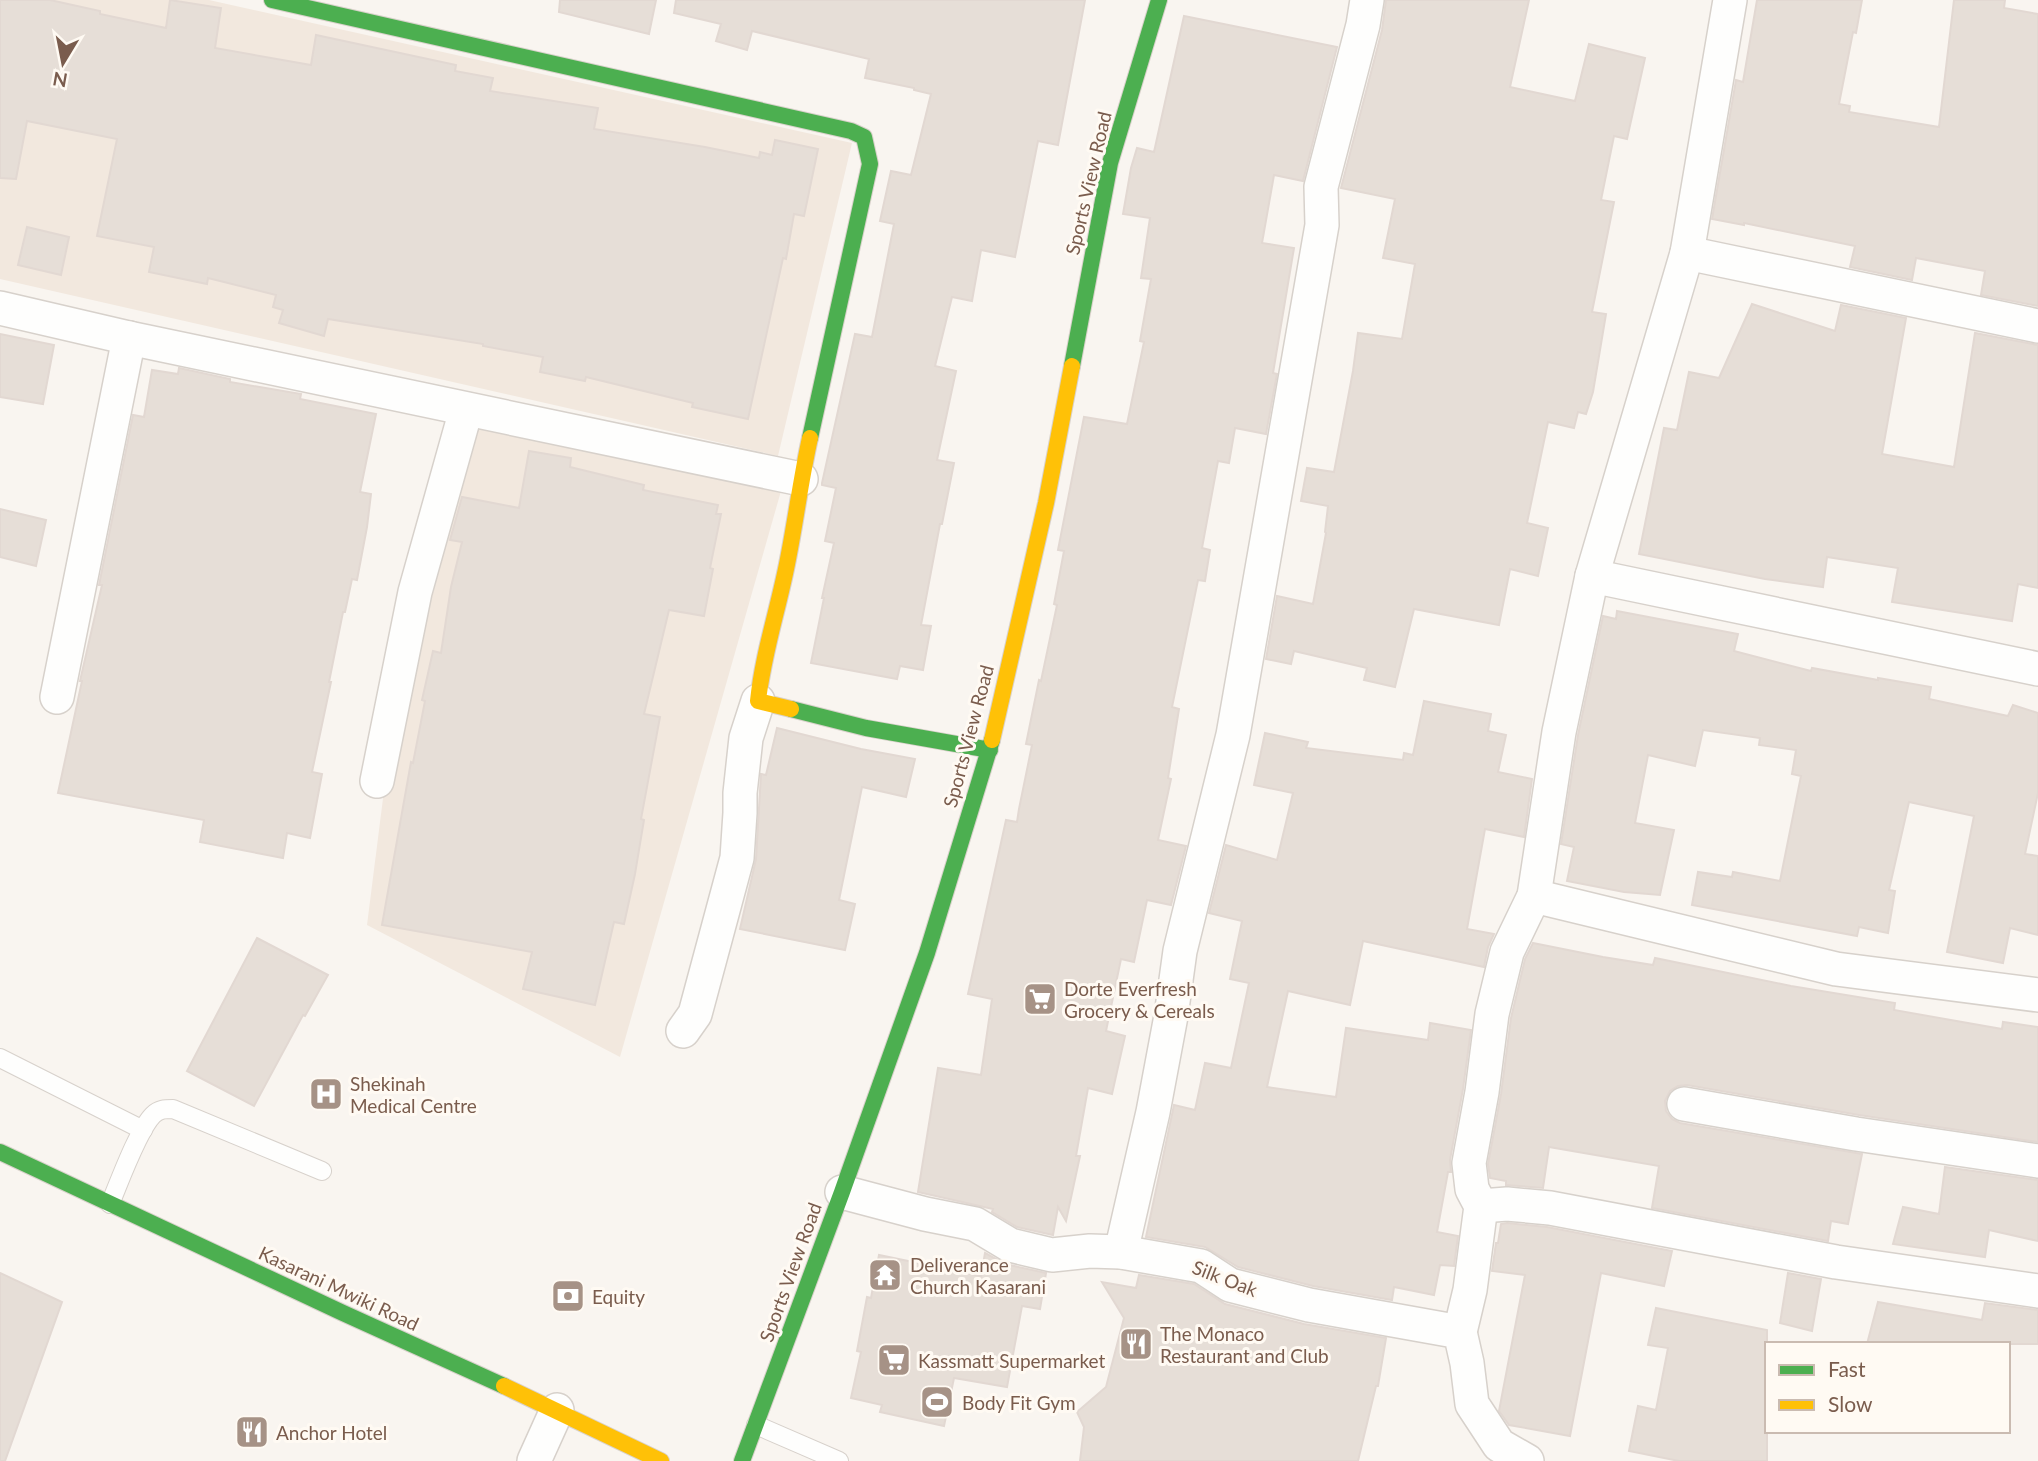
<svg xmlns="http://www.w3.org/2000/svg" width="2038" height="1461" font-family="Lato,sans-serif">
	<rect width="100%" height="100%" fill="#f9f5f0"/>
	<g fill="#f2e8de">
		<path d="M0 0H209L852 143 778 456 0 279Z"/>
		<path d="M473 419 783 484 620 1057 367 925 400 664Z"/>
	</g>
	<g fill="#e6ded7" stroke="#e2d8d2" stroke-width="2">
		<path d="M0 0H50L100 11V14L166 28 170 0 221 8 215 48 311 65 316 35 456 65 455 71 493 78 490 91 598 108 594 129 705 147 759 158 760 152 772 155 775 140 818 149 804 216 794 214 786 259 783 258 748 419 692 407 693 403 586 377 585 381 540 372 543 357 483 346V344L328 319 324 336 279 323 283 310 273 307 276 295 208 278 207 284 149 272 154 247 97 236 117 139 27 121 16 179 0 178Z"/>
		<path d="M560 0H656L649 34 559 12Z"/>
		<path d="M676 0H1085L1058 145 1038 141 1015 257 981 250 972 301 952 297 935 366 956 371 937 460 954 463 942 524H940L921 625 931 626 923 670 900 666 897 679 811 663 824 598H822L834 543 825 541 836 488 822 485V483L855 334 872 337 894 224 880 221 891 171 911 175 931 94 914 90V88L865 78 869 59 752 31 747 50 716 41 721 24 674 13Z"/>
		<path d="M1386 0H1529L1510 87 1575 101 1589 44 1645 58 1627 139 1614 136 1601 200 1614 202 1592 312 1606 314 1593 392 1586 414 1578 412 1574 428 1548 422 1527 523 1548 528 1538 576 1510 569 1499 625 1414 609 1395 687 1364 680 1367 668 1294 651 1291 664 1266 659 1277 596 1313 604 1326 533 1325 532 1328 506 1301 501 1307 468 1334 472 1353 371 1358 333 1402 339 1415 264 1383 258 1395 199 1341 188 1382 30Z"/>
		<path d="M1757 0H1862L1856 33 1853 32 1839 104 1850 106 1849 112 1939 127 1954 0H2005L2004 8 2038 14V306L1981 295 1985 271 1916 258 1912 280 1850 267 1855 246 1744 223V225L1712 219 1736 80 1743 82Z"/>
		<path d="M1184 16 1337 47 1303 181 1274 175 1262 243 1294 248 1273 373 1277 374 1266 434 1235 428 1229 463 1218 461 1202 548 1210 550 1205 581 1198 580 1172 707 1179 709 1168 778 1171 779 1158 840 1186 846 1171 905 1147 900 1134 962 1121 959 1106 1031 1125 1036 1112 1094 1088 1088 1076 1156H1080L1066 1221 1058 1207 1053 1235 1017 1227 992 1212 993 1209 918 1192 938 1068 981 1075 992 999 968 994 1006 820 1017 822 1019 809 1032 745 1026 744 1039 680 1041 681 1057 605 1054 604 1064 551 1058 550 1084 417 1127 424 1144 342 1140 341 1151 279 1141 278 1150 218 1123 214 1131 168 1137 148 1154 152Z"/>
		<path d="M27 227 69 237 61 275 18 265Z"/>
		<path d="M1752 304 1835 331 1841 305 1906 318 1882 454 1954 467 1975 333 2038 345V588L2018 584 2012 621 1892 602 1898 568 1827 557 1823 587 1765 579 1639 554 1664 428 1677 430 1689 372 1719 378Z"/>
		<path d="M0 334 54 345 43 404 0 397Z"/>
		<path d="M179 368 230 379V382L301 394 300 399 376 414 360 492 371 494 367 527 357 580 352 579 345 612H343L329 682H331L312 772 322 774 310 838 287 833 283 858 200 842 204 820 58 793 82 681H80L102 585H99L133 415 144 417 152 370 178 374Z"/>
		<path d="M529 451 571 458 570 467 644 485 643 490 718 505 716 514H721L710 568 713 569 704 616 669 610 644 714 660 717 641 819 644 820 635 874 624 924 614 922 595 1005 523 989 532 952 382 925 411 762 413 763 425 701 422 700 433 651 441 653 451 587 462 542 450 540 462 497 519 508Z"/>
		<path d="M0 509 46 520 36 566 0 557Z"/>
		<path d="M1617 611 1738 634 1734 651 1811 671 1812 668 1878 680V678L1931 687 1929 699 2008 716 2013 705 2038 713V793L2025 854 2038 856V935L2010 928 2003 963 1947 952 1974 816 1909 802 1889 890 1895 891 1888 933 1859 927 1857 936 1692 905 1698 872 1732 877 1733 872 1780 881 1801 776 1792 774 1796 750 1759 745 1760 738 1703 730 1695 766 1648 755 1635 823 1674 830 1660 895 1624 892 1567 881 1574 847 1561 844 1578 735 1603 616 1616 619Z"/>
		<path d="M1424 701 1491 714 1488 731 1506 735 1498 772 1532 779 1524 837 1485 829 1467 929 1494 934 1488 947 1484 967 1363 941 1350 1005 1288 991 1267 1087 1336 1097 1346 1028 1428 1040 1430 1023 1471 1030 1463 1089 1450 1160 1451 1172H1448L1437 1232 1458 1236 1454 1266 1440 1265 1434 1295 1394 1287 1392 1300 1313 1286 1238 1267 1205 1247 1146 1237 1174 1105 1195 1110 1205 1063 1231 1068 1249 983 1230 979 1242 921 1209 913 1226 845 1277 860 1293 793 1254 785 1265 733 1308 742 1306 748 1403 760 1404 753 1413 755Z"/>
		<path d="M777 728 861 749 915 759 906 797 862 787 839 900 855 904 845 950 740 929 756 859 761 774 766 775Z"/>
		<path d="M257 938 328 975 305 1016 303 1015 254 1106 187 1071Z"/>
		<path d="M1533 943 1603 957 1653 965 1655 958 1791 986 1895 1003 1894 1010 2002 1029 2003 1022 2038 1027V1142L1859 1115 1687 1085 1678 1086 1670 1091 1665 1101 1666 1111 1672 1119 1680 1123 1862 1154 1848 1224 1831 1221 1828 1241 1652 1208 1659 1166 1549 1147 1543 1188 1506 1185V1181L1490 1178 1488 1164 1501 1094 1511 1018 1525 959Z"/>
		<path d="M1945 1167 2038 1180V1241L1989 1230 1985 1257 1893 1244 1903 1207 1939 1214Z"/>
		<path d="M1507 1223 1547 1227 1672 1251 1664 1286 1601 1273 1570 1436 1509 1425 1499 1411 1525 1275 1492 1271 1496 1243H1498L1501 1224Z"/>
		<path d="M985 1253 1005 1264 1046 1273 1040 1309 1022 1306 1007 1387 954 1378 944 1426 880 1412 882 1405 851 1398 861 1352 857 1351 867 1297 871 1298 879 1255 981 1276Z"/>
		<path d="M0 1273 62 1302 5 1461H0Z"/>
		<path d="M1788 1273 1821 1279 1812 1331 1780 1323Z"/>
		<path d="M1139 1275 1194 1284 1225 1304 1304 1324 1386 1338 1378 1386H1376L1358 1461H1080L1084 1427 1077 1412 1106 1387 1124 1318 1102 1282 1136 1288Z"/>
		<path d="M1878 1302 1982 1320 1985 1303 2038 1310V1344H1867Z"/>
		<path d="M1656 1308 1767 1330V1461H1679L1629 1451 1638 1406 1656 1410 1668 1348 1648 1345Z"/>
	</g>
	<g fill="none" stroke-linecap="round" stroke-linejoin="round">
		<defs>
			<g id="lane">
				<path d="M0 1058 143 1130"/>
				<path d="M110 1204C119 1183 138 1130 153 1115 159 1109 165 1109 173 1109L322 1171"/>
				<path d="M756 1425 839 1461"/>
			</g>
			<g id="street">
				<path d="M1687 253 2038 326"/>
				<path d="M0 308 129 338 801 479"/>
				<path d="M1592 576 2038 669"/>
				<path d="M57 697 129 338"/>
				<path d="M377 781 415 592 466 410"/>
				<path d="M1534 896 1836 969 2038 995"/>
				<path d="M683 1031 695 1014 737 858 740 813V793L746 738 758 701"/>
				<path d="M1684 1104 1856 1134 2038 1161"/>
				<path d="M842 1192 925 1214 975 1224 1010 1245 1052 1255 1090 1251 1121 1252 1201 1266 1230 1285 1309 1305 1460 1332 1467 1363 1472 1404 1499 1445 1527 1461"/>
				<path d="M1481 1206 1507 1204 1550 1208 1836 1262 2038 1291"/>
				<path d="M1121 1252 1153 1112 1171 1016 1180 951 1233 735 1322 225 1321 187 1363 25 1367 0"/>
				<path d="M1460 1332 1470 1290 1481 1206 1472 1189 1469 1163 1482 1092 1492 1014 1507 952 1534 896 1559 732 1592 576 1687 253 1730 0"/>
				<path d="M534 1461 557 1410"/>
			</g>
			<g id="fast">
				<path d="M272 0 851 131 864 137 870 164 810 438"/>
				<path d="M1072 366 1110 163 1159 0"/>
				<path d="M791 709 866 728 990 750"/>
				<path d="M0 1152 343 1313 504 1386"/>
				<path d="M742 1461 842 1192 927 953 992 740"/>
			</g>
			<g id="slow">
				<path d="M791 709 758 701C763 653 779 607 788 559 796 519 801 478 810 438"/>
				<path d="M992 740 1046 503 1072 366"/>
				<path d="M504 1386 661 1461"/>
			</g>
		</defs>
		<use href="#lane" stroke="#d7d1cb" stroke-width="20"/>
		<use href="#street" stroke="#d7d1cb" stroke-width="36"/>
		<use href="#fast" stroke="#d9d2cb" stroke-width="18"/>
		<use href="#slow" stroke="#d9d2cb" stroke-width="18"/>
		<use href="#lane" stroke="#fefefd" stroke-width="18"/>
		<use href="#street" stroke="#fefefd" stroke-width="33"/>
		<use href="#fast" stroke="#4caf50" stroke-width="16"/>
		<use href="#slow" stroke="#ffc107" stroke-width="16"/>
	</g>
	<defs>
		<symbol id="supermarket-square" viewBox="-11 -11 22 22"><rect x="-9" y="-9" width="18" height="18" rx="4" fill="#a69286" stroke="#fffaf3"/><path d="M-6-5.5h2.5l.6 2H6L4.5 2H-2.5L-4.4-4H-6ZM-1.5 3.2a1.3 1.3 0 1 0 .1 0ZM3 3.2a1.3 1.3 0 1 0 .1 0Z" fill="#fff"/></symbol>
		<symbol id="hospital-square" viewBox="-11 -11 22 22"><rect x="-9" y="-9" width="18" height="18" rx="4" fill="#a69286" stroke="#fffaf3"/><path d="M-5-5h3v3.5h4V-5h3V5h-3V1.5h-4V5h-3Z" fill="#fff"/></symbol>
		<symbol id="temple-square" viewBox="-11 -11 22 22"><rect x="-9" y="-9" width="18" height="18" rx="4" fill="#a69286" stroke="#fffaf3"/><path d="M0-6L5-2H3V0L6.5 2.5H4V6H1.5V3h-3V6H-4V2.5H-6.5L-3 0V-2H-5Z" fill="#fff"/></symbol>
		<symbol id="bank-square" viewBox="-11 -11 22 22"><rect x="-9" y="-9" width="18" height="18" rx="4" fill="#a69286" stroke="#fffaf3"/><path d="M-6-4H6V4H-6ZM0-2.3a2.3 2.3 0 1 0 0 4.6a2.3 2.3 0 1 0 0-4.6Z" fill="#fff"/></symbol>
		<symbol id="restaurant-square" viewBox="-11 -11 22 22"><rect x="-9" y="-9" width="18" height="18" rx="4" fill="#a69286" stroke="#fffaf3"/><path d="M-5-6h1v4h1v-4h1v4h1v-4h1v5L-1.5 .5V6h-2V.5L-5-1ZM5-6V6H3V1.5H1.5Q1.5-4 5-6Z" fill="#fff"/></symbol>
		<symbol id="stadium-square" viewBox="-11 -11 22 22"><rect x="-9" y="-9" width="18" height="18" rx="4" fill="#a69286" stroke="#fffaf3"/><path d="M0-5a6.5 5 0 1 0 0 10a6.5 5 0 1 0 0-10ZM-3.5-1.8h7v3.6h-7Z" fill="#fff"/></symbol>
	</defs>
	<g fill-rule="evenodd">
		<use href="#supermarket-square" x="1021" y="980" width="38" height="38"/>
		<use href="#hospital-square" x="307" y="1075" width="38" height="38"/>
		<use href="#temple-square" x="866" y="1256" width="38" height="38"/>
		<use href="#bank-square" x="549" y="1277" width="38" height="38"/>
		<use href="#restaurant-square" x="1117" y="1325" width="38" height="38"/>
		<use href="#supermarket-square" x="875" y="1341" width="38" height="38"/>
		<use href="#stadium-square" x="918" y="1383" width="38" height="38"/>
		<use href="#restaurant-square" x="233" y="1413" width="38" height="38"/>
	</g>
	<g text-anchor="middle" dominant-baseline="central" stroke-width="6" stroke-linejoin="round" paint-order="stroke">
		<g font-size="19" fill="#7a5c4d" stroke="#fffaf3">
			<text transform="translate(1088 183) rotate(-77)">Sports View Road</text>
			<text transform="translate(968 736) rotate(-75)">Sports View Road</text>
			<text transform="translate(790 1272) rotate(-70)">Sports View Road</text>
			<text transform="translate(1225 1278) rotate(21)">Silk Oak</text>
			<text transform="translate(339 1288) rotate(25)">Kasarani Mwiki Road</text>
		</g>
		<g font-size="19" fill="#7a5c4d" stroke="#fffaf3" text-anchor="start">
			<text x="1064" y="988">Dorte Everfresh<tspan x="1064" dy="22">Grocery &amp; Cereals</tspan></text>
			<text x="350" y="1083">Shekinah<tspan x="350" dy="22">Medical Centre</tspan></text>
			<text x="910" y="1264">Deliverance<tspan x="910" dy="22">Church Kasarani</tspan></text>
			<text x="592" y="1296">Equity</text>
			<text x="1160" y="1333">The Monaco<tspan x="1160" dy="22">Restaurant and Club</tspan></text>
			<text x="918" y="1360">Kassmatt Supermarket</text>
			<text x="962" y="1402">Body Fit Gym</text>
			<text x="276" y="1432">Anchor Hotel</text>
		</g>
	</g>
	<rect x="1765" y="1342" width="245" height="91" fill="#fffaf3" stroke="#cabbb1" stroke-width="2"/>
	<rect x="1779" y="1365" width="35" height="10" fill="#4caf50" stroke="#cabbb1" stroke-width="2"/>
	<text x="1828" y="1377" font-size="21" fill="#7a5c4d">Fast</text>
	<rect x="1779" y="1400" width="35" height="10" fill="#ffc107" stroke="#cabbb1" stroke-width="2"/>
	<text x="1828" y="1412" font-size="21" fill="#7a5c4d">Slow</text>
	<g transform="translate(63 63) rotate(190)" stroke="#fffaf3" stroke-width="5" paint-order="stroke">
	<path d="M0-5L12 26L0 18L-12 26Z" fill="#7a5c4d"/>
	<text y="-10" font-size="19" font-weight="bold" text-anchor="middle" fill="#7a5c4d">N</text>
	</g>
</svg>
